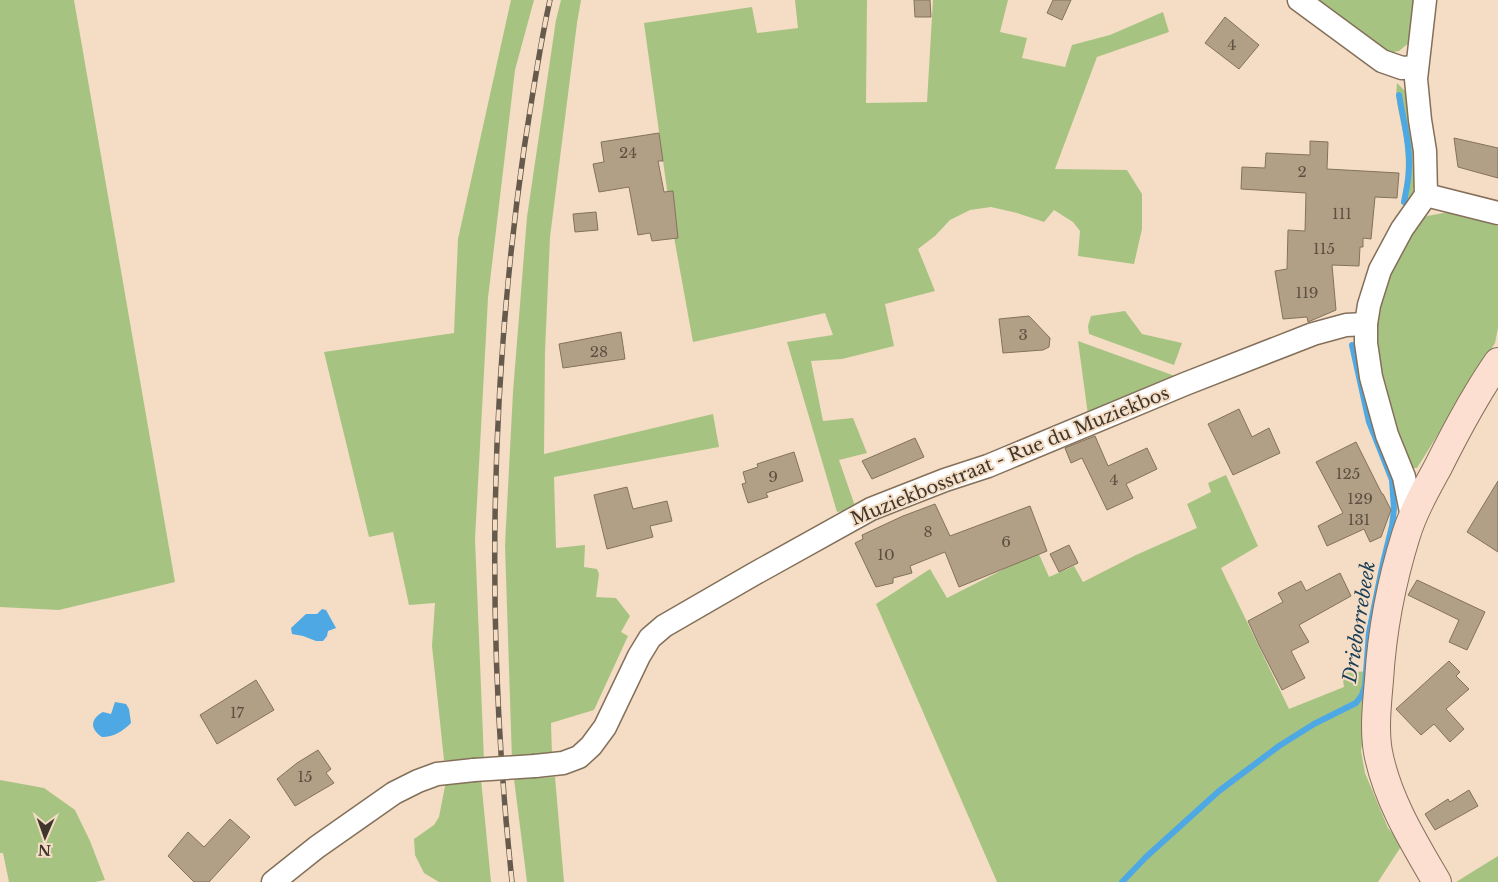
<svg xmlns="http://www.w3.org/2000/svg" width="1498" height="882" font-family="'Libre Baskerville',serif">
	<rect width="100%" height="100%" fill="#f4ddc4"/>
	<g fill="#a7c382">
		<path d="M0 0H74L175 582 59 610 0 607Z"/>
		<path d="M511 0H534L515 70 488 298 475 539 484 761 444 760 432 646 435 603 409 605 393 532 369 537 324 352 454 333 458 239Z"/>
		<path d="M561 0H581L577 23 550 237 545 352 544 454 713 414 719 447 554 477 556 548 585 545 584 567 597 569 599 574 596 597 616 598 630 616 621 632 628 636 594 710 551 723 552 755 512 761 505 545 513 392 527 217 556 20Z"/>
		<path d="M795 0H867L866 103 927 102 933 0H1008L1000 32 1027 38 1022 58 1065 67 1072 45 1110 35 1163 12 1169 32 1097 57 1055 169 1127 170 1142 194V229L1134 264 1078 256 1080 231 1073 222 1054 210 1044 222 1017 213 991 207 970 210 950 220 935 236 918 249 935 291 885 304 894 346 842 359 811 361 823 421 853 418 867 453 839 460 856 509 837 512 787 342 833 335 825 313 693 342 672 226 644 23 752 7 757 33 798 28Z"/>
		<path d="M1310 0H1416L1410 42 1399 51 1388 53Z"/>
		<path d="M1397 83 1405 91 1409 99 1411 116 1416 178 1412 195 1407 205 1404 202C1405 183 1407 164 1405 144 1403 124 1394 103 1397 83Z"/>
		<path d="M1449 212 1477 218 1498 226V328L1495 343 1417 468H1407L1381 385 1375 339 1377 312 1383 289 1414 226 1427 216Z"/>
		<path d="M1125 311 1142 334 1182 343 1174 365 1089 334 1088 326 1091 316Z"/>
		<path d="M1078 341 1086 344 1175 376 1088 415Z"/>
		<path d="M1226 475 1258 546 1221 568 1289 709 1344 687 1342 673 1370 671 1368 707 1361 751 1365 773 1388 828 1402 845 1378 882H997L876 604 930 569 947 598 1038 552 1049 577 1074 566 1083 582 1136 555 1197 528 1187 504 1211 492 1208 483Z"/>
		<path d="M555 777 564 882H527L514 779Z"/>
		<path d="M481 779 491 882H439L424 873 415 855 414 839 434 825 439 817 446 781Z"/>
		<path d="M0 780 44 788 75 810 90 841 105 880 95 882H9L3 853H0Z"/>
		<path d="M1498 856V882H1456Z"/>
	</g>
	<g fill="#4ea8e4">
		<path d="M322 609 326 610 336 628 328 631 327 636 323 641H316L303 636 292 634 291 628 306 614H317Z"/>
		<path d="M115 702 126 704 129 709 131 723C123 731 114 737 102 737 90 729 90 719 103 712L111 714Z"/>
	</g>
	<g fill="none" stroke-linecap="round" stroke-linejoin="round">
		<g stroke="#4ea8e4" stroke-width="6">
			<path d="M1399 95C1403 119 1410 143 1409 167 1409 179 1406 191 1404 202"/>
			<path d="M1122 882 1146 857 1219 791 1279 746 1314 724 1356 703 1362 695 1365 686 1369 632 1383 563 1392 526 1394 509 1392 480 1369 422 1352 345"/>
		</g>
	</g>
	<g fill="#b2a086" stroke="#83725a">
		<path d="M914 0H930L931 17H915Z"/>
		<path d="M1053 0H1071L1062 20 1047 13Z"/>
		<path d="M1225 17 1259 45 1239 69 1205 43Z"/>
		<path d="M659 133 663 161H658L664 192 673 191 678 238 652 241 650 233 638 235 629 187 599 192 593 164 604 162 601 142Z"/>
		<path d="M1454 138 1498 148V178L1458 167Z"/>
		<path d="M1310 141 1328 142 1327 169 1399 173 1397 198 1375 197 1371 239 1363 238V247H1360L1359 266 1332 265 1336 310 1308 322 1307 317 1283 319 1275 271 1287 269 1288 230 1305 231 1306 193 1241 189 1242 167 1265 168 1266 153 1310 155Z"/>
		<path d="M596 212 598 230 575 232 573 214Z"/>
		<path d="M1029 316 1050 338 1049 347 1043 350 1003 353 999 319Z"/>
		<path d="M621 332 625 359 563 368 559 344Z"/>
		<path d="M1239 409 1252 437 1269 428 1280 453 1233 475 1208 424Z"/>
		<path d="M1095 436 1108 466 1147 448 1157 469 1126 484 1133 498 1107 510 1082 458 1071 463 1065 448Z"/>
		<path d="M915 438 924 457 872 479 862 461Z"/>
		<path d="M1356 442 1382 494H1383L1391 510 1381 537 1370 542 1364 529 1327 546 1318 526 1343 513 1316 462Z"/>
		<path d="M794 452 803 481 766 493 768 497 748 503 742 484 746 483 743 472 758 467 757 464Z"/>
		<path d="M1498 481V552L1467 532Z"/>
		<path d="M627 487 633 509 667 501 672 521 650 526 653 537 607 549 594 495Z"/>
		<path d="M935 504 950 536 1030 506 1047 551 959 587 945 552 910 566 912 573 893 578V583L876 587 855 543 863 539 862 535 903 516Z"/>
		<path d="M1069 545 1078 563 1059 572 1050 554Z"/>
		<path d="M1340 573 1351 596 1299 625 1309 642 1291 651 1305 678 1282 690 1259 645 1248 621 1283 602 1278 593 1301 581 1306 591Z"/>
		<path d="M1417 580 1485 612 1467 650 1449 642 1459 620 1408 595Z"/>
		<path d="M1449 661 1460 672 1456 676 1469 689 1446 709 1464 729 1450 742 1434 724 1421 735 1396 709Z"/>
		<path d="M256 680 274 710 217 744 200 715Z"/>
		<path d="M318 750 331 769 326 773 334 783 295 806 277 779 297 763Z"/>
		<path d="M1469 790 1478 806 1435 830 1425 814 1448 799 1450 802Z"/>
		<path d="M230 819 250 837 209 882H194L168 856 188 832 204 847Z"/>
	</g>
	<g fill="none" stroke-linecap="round" stroke-linejoin="round">
		<defs>
			<g id="minor">
				<path d="M1299 0 1382 61 1402 68 1417 67"/>
				<path d="M1425 0 1416 79 1420 120 1425 151 1426 195"/>
				<path d="M1426 195 1498 213"/>
				<path d="M1412 517 1404 477 1387 435 1371 377 1366 343V324L1369 305 1380 270 1402 229 1426 195"/>
				<path d="M535 766 563 763 579 757 591 746 605 727 639 656 650 638 664 626 754 574 871 509 945 480 988 466 1185 384 1313 334 1346 325 1366 324"/>
				<path d="M273 882 317 847 394 793 418 781 437 774 474 770"/>
			</g>
			<path id="secondary" d="M1437 882C1413 841 1387 799 1378 752 1374 729 1377 703 1379 680 1382 631 1391 583 1406 535 1413 512 1426 489 1438 467 1456 431 1475 395 1498 362"/>
		</defs>
		<use href="#minor" stroke="#84705a" stroke-width="25"/>
		<use href="#secondary" stroke="#84705a" stroke-width="30"/>
		<use href="#minor" stroke="#fff" stroke-width="22"/>
		<use href="#secondary" stroke="#fcdfd1" stroke-width="28"/>
		<defs>
			<path id="rail" d="M512 882C486 638 489 392 524 149 532 99 539 49 550 0"/>
		</defs>
		<use href="#rail" stroke="#665a4d" stroke-width="5.5"/>
		<use href="#rail" stroke="#f4ddc4" stroke-width="4" stroke-dasharray="11" stroke-linecap="butt"/>
		<defs>
			<path id="minor-bridge" d="M474 770 535 766"/>
		</defs>
		<use href="#minor-bridge" stroke="#84705a" stroke-width="25" stroke-linecap="butt"/>
		<use href="#minor-bridge" stroke="#fff" stroke-width="22"/>
	</g>
	<g text-anchor="middle" dominant-baseline="central" stroke-width="4" stroke-linejoin="round" paint-order="stroke">
		<g font-size="15" fill="#5c5042">
			<text x="1232" y="44">4</text>
			<text x="628" y="152">24</text>
			<text x="1302" y="171">2</text>
			<text x="1342" y="213">111</text>
			<text x="1324" y="248">115</text>
			<text x="1307" y="292">119</text>
			<text x="1023" y="334">3</text>
			<text x="599" y="351">28</text>
			<text x="1348" y="473">125</text>
			<text x="773" y="476">9</text>
			<text x="1114" y="479">4</text>
			<text x="1360" y="498">129</text>
			<text x="1359" y="519">131</text>
			<text x="928" y="531">8</text>
			<text x="1006" y="541">6</text>
			<text x="886" y="554">10</text>
			<text x="237" y="712">17</text>
			<text x="305" y="776">15</text>
		</g>
		<g font-size="18" fill="#3f362c" stroke="#f4ddc4">
			<text transform="translate(1010 456) rotate(-22)">Muziekbosstraat - Rue du Muziekbos</text>
		</g>
		<g font-size="19" font-style="italic" fill="#193e57" stroke="#f4ddc4">
			<text transform="translate(1359 622) rotate(-81)">Drieborrebeek</text>
		</g>
	</g>
	<g transform="translate(45 837) rotate(182)" stroke="#f4ddc4" stroke-width="4" paint-order="stroke">
	<path d="M0-4L9 19L0 12L-9 19Z" fill="#3f362c"/>
	<text y="-8" font-size="14" font-weight="bold" text-anchor="middle" fill="#3f362c">N</text>
	</g>
</svg>
